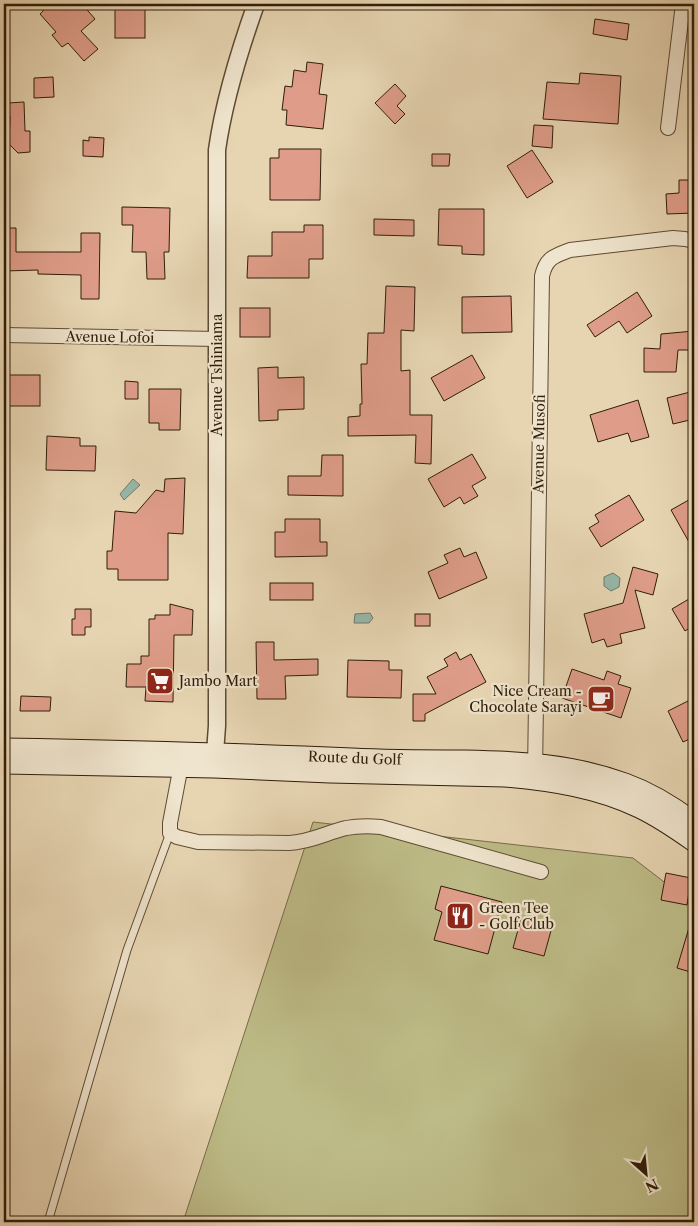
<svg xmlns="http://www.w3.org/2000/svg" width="698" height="1226" font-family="'Libre Caslon Text',serif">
	<rect width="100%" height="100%" fill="#e7d5b2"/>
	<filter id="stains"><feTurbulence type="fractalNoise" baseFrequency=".004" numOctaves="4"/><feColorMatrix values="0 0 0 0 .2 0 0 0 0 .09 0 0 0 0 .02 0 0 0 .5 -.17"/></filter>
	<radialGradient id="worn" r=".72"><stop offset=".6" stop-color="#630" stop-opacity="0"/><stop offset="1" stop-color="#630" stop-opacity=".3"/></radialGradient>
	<path fill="#bdbb87" stroke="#766c48" d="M313 822 633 858 694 905V1222H183Z"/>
	<g fill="#97b9ab" stroke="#6e7b6a">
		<path d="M133 479 140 485 124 500 120 494Z"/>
		<path d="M613 573 620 578 619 587 611 591 604 586V577Z"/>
		<path d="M370 613 373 618 369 623H354L355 614Z"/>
	</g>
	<g fill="#df9d89" stroke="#301d08">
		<path d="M50 4H82L95 19 81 31 98 49 84 61 68 43 62 47 52 35 56 32 40 14Z"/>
		<rect x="115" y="4" width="30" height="34"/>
		<path d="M595 19 629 24 627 40 593 34Z"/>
		<path d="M307 62 323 64 319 94 327 95 323 129 286 125 287 110H282L285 86 292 87 294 70 306 72Z"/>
		<path d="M580 73 621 76 618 124 543 119 547 82 579 84Z"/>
		<path d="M53 77 54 97 34 98V78Z"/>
		<path d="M395 84 406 96 397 106 405 114 395 124 375 103Z"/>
		<path d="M24 102 25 131H30V152L18 153 9 144 10 116H9L8 103Z"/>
		<path d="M534 125 553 126 552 148 532 146Z"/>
		<path d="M89 137 104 138 103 157 83 156V140L89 141Z"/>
		<path d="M279 149H321L320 200H270V158H279Z"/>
		<path d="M532 150 553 182 527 198 507 166Z"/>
		<path d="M432 154H450L449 166H432Z"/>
		<path d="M679 180H694V213L667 214 666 194 679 193Z"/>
		<path d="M122 207 170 208 169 252H164L165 279H147L146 252H132L133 225H122Z"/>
		<path d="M439 209H484V255L462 254V246L438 245Z"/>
		<path d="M374 219 414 220V236L374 235Z"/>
		<path d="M304 225H323V259H309V278H247L248 256H272V232H304Z"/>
		<path d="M4 228H16V252H81V233H100L99 299H81V275L38 274V270L4 271Z"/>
		<path d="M386 286 415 287 414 331 401 330V371L410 370V415H432L431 464 415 463 416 435 348 436V417L360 416V404H362L361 364H367L368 333H384Z"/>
		<path d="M637 292 652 316 627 333 619 321 595 337 587 325Z"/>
		<path d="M511 296 512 332 462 333V297Z"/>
		<rect x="240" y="308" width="30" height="29"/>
		<path d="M694 331V350H678L676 372H644V348L660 349 661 334Z"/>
		<path d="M472 355 485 378 444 401 431 378Z"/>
		<path d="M278 367V378L304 377V409L278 410V420L259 421 258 368Z"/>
		<rect x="4" y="375" width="36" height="31"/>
		<path d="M125 381 138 382V399H125Z"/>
		<path d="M149 389H181L180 430H159V423H149Z"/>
		<path d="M694 391V419L673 424 667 398Z"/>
		<path d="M638 400 649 437 631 442 628 433 598 442 590 415Z"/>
		<path d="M47 436 80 438V446H96L95 471 46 470Z"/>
		<path d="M472 454 486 478 472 486 478 496 464 504 460 497 444 507 428 479Z"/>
		<path d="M322 455H343V496L288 495V476H321Z"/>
		<path d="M185 478 183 534 168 533V580H118V569H107V551H112L115 511 136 513 156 490 164 492 165 479Z"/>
		<path d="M629 495 644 520 601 547 589 528 599 522 595 515Z"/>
		<path d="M694 497V551L671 510Z"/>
		<path d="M285 519H320V542H327V556L275 557V532H285Z"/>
		<path d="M460 548 464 557 476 552 487 578 439 599 428 572 448 563 444 555Z"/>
		<path d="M633 567 658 574 653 595 635 590 645 628 620 634 622 643 607 647 604 639 592 643 584 614 623 603Z"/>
		<rect x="270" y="583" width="43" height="17"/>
		<path d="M694 596V625L685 631 672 609Z"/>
		<path d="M170 604 193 610 192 635H174L173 702 145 701 146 687H126L127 664H141V656H149V619H155V615H170Z"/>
		<path d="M75 609H91V627H85V635H72V619H75Z"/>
		<rect x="415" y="614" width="15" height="12"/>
		<path d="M256 642H274V660L318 659V675L285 676 286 699H257Z"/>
		<path d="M456 652 460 660 471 654 486 682 425 714V721H413V694H436L427 677 448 666 444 659Z"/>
		<path d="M348 660 389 661V670H402L401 698 347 697Z"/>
		<path d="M572 669 604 680 607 671 621 676 618 684 631 688 621 718 562 698Z"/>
		<path d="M21 696 51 697 50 711H20Z"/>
		<path d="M694 698V737L683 742 668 711Z"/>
		<path d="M666 873 691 878 687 905 661 900Z"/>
		<path d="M441 886 502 902 488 954 434 940 442 912 435 909Z"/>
		<path d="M521 919 552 927 544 956 513 948Z"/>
		<path d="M691 921 694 922V973L677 968Z"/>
	</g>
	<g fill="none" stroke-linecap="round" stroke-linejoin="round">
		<defs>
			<path id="service" d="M48 1222 127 950 170 833"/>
			<g id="minor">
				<path d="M668 128 683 4"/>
				<path d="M4 335 217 339"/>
				<path d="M182 760 170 823V833L177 837 198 842 289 843C310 842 326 833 346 828 357 826 369 826 381 827L541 872"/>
				<path d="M535 773 542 276C546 258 554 256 570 250L673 238 685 239 694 241"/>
			</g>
			<path id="tertiary" d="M214 766 217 726V150C224 100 239 52 256 4"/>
			<g id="secondary">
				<path id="s1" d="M4 748C120 750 236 753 352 758 389 760 427 760 465 760 520 761 573 764 625 783 650 792 673 806 694 822"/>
				<path d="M4 764 214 768 330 773 505 777C551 781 597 788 639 808 658 817 677 830 694 842"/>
			</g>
		</defs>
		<use href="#service" stroke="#5e4b32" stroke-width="9"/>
		<use href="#minor" stroke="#5e4b32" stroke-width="16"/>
		<use href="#tertiary" stroke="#5e4b32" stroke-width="19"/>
		<use href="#secondary" stroke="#301d08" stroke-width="21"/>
		<use href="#service" stroke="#efe4cd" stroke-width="7"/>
		<use href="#minor" stroke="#efe4cd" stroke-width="14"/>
		<use href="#tertiary" stroke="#efe4cd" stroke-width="16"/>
		<use href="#secondary" stroke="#efe4cd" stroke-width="19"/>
	</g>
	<defs>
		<symbol id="supermarket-square" viewBox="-11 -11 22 22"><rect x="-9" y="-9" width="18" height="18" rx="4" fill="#8f2418" stroke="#efe4cd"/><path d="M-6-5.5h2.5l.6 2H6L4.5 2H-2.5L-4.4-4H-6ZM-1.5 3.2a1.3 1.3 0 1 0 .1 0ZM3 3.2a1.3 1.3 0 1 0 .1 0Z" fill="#fff"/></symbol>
		<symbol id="cafe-square" viewBox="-11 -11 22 22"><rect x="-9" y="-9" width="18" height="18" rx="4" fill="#8f2418" stroke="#efe4cd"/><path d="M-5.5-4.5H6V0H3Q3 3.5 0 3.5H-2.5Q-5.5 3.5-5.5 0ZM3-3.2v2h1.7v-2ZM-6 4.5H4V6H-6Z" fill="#fff"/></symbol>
		<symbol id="restaurant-square" viewBox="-11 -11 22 22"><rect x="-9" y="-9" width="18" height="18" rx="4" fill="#8f2418" stroke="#efe4cd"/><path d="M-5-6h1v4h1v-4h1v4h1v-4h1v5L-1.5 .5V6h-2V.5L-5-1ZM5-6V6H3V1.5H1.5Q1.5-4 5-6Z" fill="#fff"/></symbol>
	</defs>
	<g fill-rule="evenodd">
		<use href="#supermarket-square" x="144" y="665" width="32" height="32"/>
		<use href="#cafe-square" x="585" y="683" width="32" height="32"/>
		<use href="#restaurant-square" x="444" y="900" width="32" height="32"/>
	</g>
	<g text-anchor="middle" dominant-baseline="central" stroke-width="4.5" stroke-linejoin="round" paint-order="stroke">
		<g font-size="14" fill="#301d08" stroke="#efe4cd">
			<text transform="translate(110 337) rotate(1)">Avenue Lofoi</text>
			<text transform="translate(217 375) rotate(-90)">Avenue Tshiniama</text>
			<text transform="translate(539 444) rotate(-89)">Avenue Musofi</text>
			<text stroke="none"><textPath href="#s1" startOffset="351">Route du Golf</textPath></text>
		</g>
		<g font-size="14" fill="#301d08" stroke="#efe4cd" text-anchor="start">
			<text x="179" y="681">Jambo Mart</text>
			<text x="582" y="691" text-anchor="end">Nice Cream -<tspan x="582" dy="16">Chocolate Sarayi</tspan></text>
			<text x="479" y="908">Green Tee<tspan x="479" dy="16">- Golf Club</tspan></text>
		</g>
	</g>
	<rect width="698" height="1226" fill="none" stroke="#e7d5b2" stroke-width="20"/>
	<rect x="5" y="5" width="688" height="1216" fill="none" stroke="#301d08" stroke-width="2.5"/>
	<rect x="10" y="10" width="678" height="1206" fill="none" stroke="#301d08"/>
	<g transform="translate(646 1174) rotate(153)" stroke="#efe4cd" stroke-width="4" paint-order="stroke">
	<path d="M0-4L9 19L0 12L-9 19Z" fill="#301d08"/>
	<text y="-8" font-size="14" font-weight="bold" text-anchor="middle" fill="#301d08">N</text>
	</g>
	<rect width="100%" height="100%" filter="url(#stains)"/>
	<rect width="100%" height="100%" fill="url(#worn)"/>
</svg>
